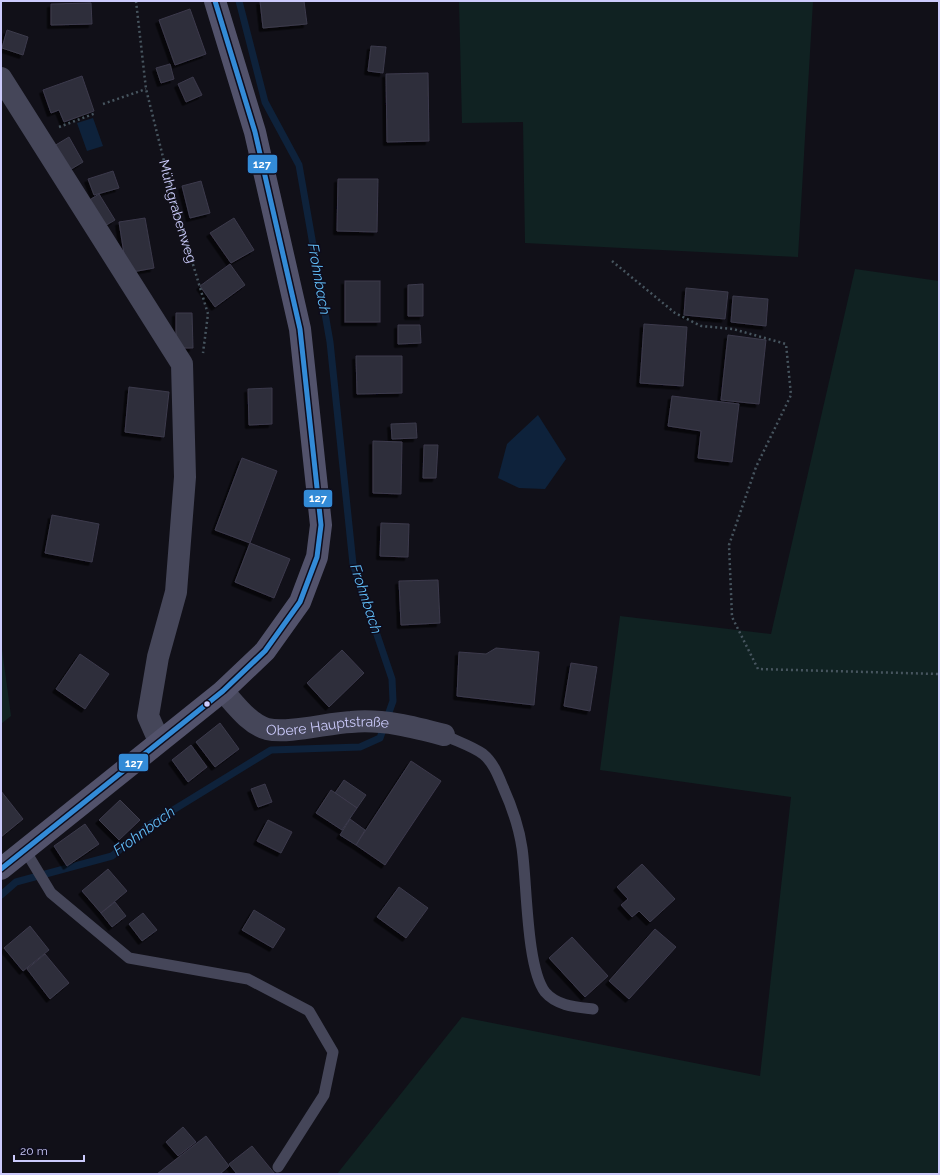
<svg xmlns="http://www.w3.org/2000/svg" width="940" height="1175" font-family="Raleway,sans-serif">
	<defs>
		<filter id="shadow"><feDropShadow dx="-3.5" dy="3.5" stdDeviation="0" flood-color="#0009"/></filter>
	</defs>
	<rect width="100%" height="100%" fill="#111018"/>
	<g fill="#102222">
		<path d="M459 1H813L798 257 525 243 523 122 462 123Z"/>
		<path d="M855 269 939 281V1174H337L462 1017 760 1076 791 797 600 770 620 616 771 634Z"/>
		<path d="M1 642 11 716 1 724Z"/>
	</g>
	<g fill="#0e223b">
		<path d="M93 118 103 146 87 151 77 123Z"/>
		<path d="M538 415 566 459 545 489 519 488 498 478 507 444Z"/>
	</g>
	<g fill="none" stroke-linecap="round" stroke-linejoin="round">
		<path stroke="#0e223b" stroke-width="7" d="M1 895 16 882 112 856 152 823 271 750 360 747 380 738 393 701 392 679 353 564 330 342 299 165 265 102 239 1"/>
	</g>
	<g fill="#2e2e3b" stroke="#3c3a4c" filter="url(#shadow)">
		<path d="M260 1H304L307 24 263 28Z"/>
		<path d="M91 3 92 24 51 25V4Z"/>
		<path d="M190 9 206 54 175 65 159 20Z"/>
		<path d="M7 30 28 37 23 55 2 48Z"/>
		<path d="M371 46 386 47 383 73 368 71Z"/>
		<path d="M170 64 174 79 161 83 156 68Z"/>
		<path d="M428 73 429 141 387 142 386 74Z"/>
		<path d="M82 76 94 111 64 122 59 110 51 113 43 90Z"/>
		<path d="M193 77 202 95 186 102 178 84Z"/>
		<path d="M69 137 83 162 68 171 54 146Z"/>
		<path d="M113 171 119 188 94 195 88 179Z"/>
		<path d="M338 179H378L377 232 337 231Z"/>
		<path d="M201 181 210 213 190 218 182 186Z"/>
		<path d="M99 194 115 220 103 227 88 201Z"/>
		<path d="M145 218 154 268 127 273 119 222Z"/>
		<path d="M234 218 254 250 231 263 210 233Z"/>
		<path d="M230 264 245 285 215 307 200 286Z"/>
		<rect x="345" y="281" width="35" height="41"/>
		<path d="M423 284V316H408V285Z"/>
		<path d="M686 288 728 292 725 319 684 315Z"/>
		<path d="M733 296 768 299 766 326 731 322Z"/>
		<path d="M176 313H192L193 348H176Z"/>
		<path d="M644 324 687 327 683 386 640 383Z"/>
		<path d="M398 325H420L421 343 398 344Z"/>
		<path d="M728 335 766 340 759 404 721 400Z"/>
		<path d="M356 356H402V393L357 394Z"/>
		<path d="M129 387 169 392 164 437 125 432Z"/>
		<path d="M272 388V424L249 425 248 389Z"/>
		<path d="M672 396 739 404 732 462 698 458 701 431 668 426Z"/>
		<path d="M416 423 417 438 392 439 391 424Z"/>
		<path d="M373 441 402 442 401 494 373 493Z"/>
		<path d="M424 445H438L436 478H423Z"/>
		<path d="M242 458 277 471 250 543 215 530Z"/>
		<path d="M52 515 99 524 92 562 45 553Z"/>
		<path d="M381 523 409 524 408 557 380 556Z"/>
		<path d="M250 543 290 559 274 598 235 582Z"/>
		<path d="M438 580 440 623 401 625 399 581Z"/>
		<path d="M496 648 539 652 534 705 457 696 459 652 486 654Z"/>
		<path d="M342 650 364 673 329 707 307 683Z"/>
		<path d="M80 654 109 674 85 709 56 689Z"/>
		<path d="M571 663 597 667 590 711 564 706Z"/>
		<path d="M220 723 239 749 215 767 196 742Z"/>
		<path d="M191 745 207 767 188 782 172 760Z"/>
		<path d="M411 761 441 781 385 865 356 845Z"/>
		<path d="M344 780 366 795 357 808 335 793Z"/>
		<path d="M265 784 272 802 258 807 251 789Z"/>
		<path d="M331 790 357 808 342 830 316 813Z"/>
		<path d="M1 791 23 819 1 837Z"/>
		<path d="M120 800 140 820 119 840 99 820Z"/>
		<path d="M350 819 365 830 356 845 340 835Z"/>
		<path d="M268 820 292 832 281 853 257 841Z"/>
		<path d="M85 824 99 844 67 866 54 846Z"/>
		<path d="M642 864 675 899 650 922 639 911 632 917 621 905 628 899 617 887Z"/>
		<path d="M108 869 127 891 101 913 82 891Z"/>
		<path d="M399 887 428 908 406 938 377 917Z"/>
		<path d="M115 902 126 916 112 927 101 913Z"/>
		<path d="M254 910 285 929 273 948 242 930Z"/>
		<path d="M143 913 157 930 142 941 129 924Z"/>
		<path d="M30 926 49 950 23 971 4 948Z"/>
		<path d="M655 929 676 947 629 999 609 981Z"/>
		<path d="M572 937 608 976 585 997 549 958Z"/>
		<path d="M45 954 69 983 50 999 27 969Z"/>
		<path d="M183 1127 196 1142 178 1156 166 1142Z"/>
		<path d="M206 1136 229 1166 220 1174H157Z"/>
		<path d="M252 1146 275 1174H237L229 1164Z"/>
	</g>
	<g fill="none" stroke-linecap="round" stroke-linejoin="round">
		<g stroke="#47555f" stroke-width="2.5" stroke-dasharray="2 3" stroke-linecap="butt">
			<path id="s1" d="M136 1 146 89 175 205 208 314 203 353"/>
			<path d="M103 104 146 89"/>
			<path d="M59 127 96 113"/>
			<path d="M612 261 675 313 701 326 733 329 786 344 791 395 756 467 729 545 732 617 758 669 939 674"/>
		</g>
		<g stroke="#454659" stroke-width="11">
			<path d="M444 735C456 741 472 746 483 754 493 762 498 775 503 787 512 807 519 827 522 848 527 881 526 967 545 992 557 1006 576 1007 593 1009"/>
			<path d="M25 850 51 893 129 958 248 979 309 1011 333 1052 324 1095 278 1167"/>
		</g>
		<g stroke="#454659" stroke-width="22">
			<path d="M1 78 182 364 185 477 176 592 158 657 148 716 159 741"/>
			<path id="s2" d="M223 691C235 704 249 724 267 729 288 734 328 723 351 722 383 719 414 727 444 735"/>
		</g>
		<path stroke="#52526b" stroke-width="22" d="M1 869 223 691 265 651 300 602 317 557 321 525 300 329 255 132 215 1"/>
		<defs>
			<path id="bus-1" d="M1 869 223 691 265 651 300 602 317 557 321 525 300 329 255 132 215 1"/>
		</defs>
		<use href="#bus-1" stroke="#0e0c1c" stroke-width="8"/>
		<use href="#bus-1" stroke="#338bd7" stroke-width="5"/>
	</g>
	<circle fill="#cccbfc" stroke="#0e0c1c" stroke-width="1.5" cx="207" cy="704" r="3.5"/>
	<g text-anchor="middle" dominant-baseline="central" stroke-width="3" stroke-linejoin="round" paint-order="stroke">
		<g font-size="14" fill="#cccbfc" stroke="#0e0c1c">
			<text stroke="none"><textPath href="#s1" startOffset="215">Mühlgrabenweg</textPath></text>
			<text stroke="none"><textPath href="#s2" startOffset="120">Obere Hauptstraße</textPath></text>
		</g>
		<g font-size="15" font-style="italic" fill="#60bcf5" stroke="#0e0c1c">
			<text transform="translate(319 279) rotate(80)">Frohnbach</text>
			<text transform="translate(366 599) rotate(72)">Frohnbach</text>
			<text transform="translate(144 831) rotate(-36)">Frohnbach</text>
		</g>
	</g>
	<g stroke="#0e0c1c" stroke-width="1.5">
		<rect x="247" y="154" width="31" height="20" rx="4" fill="#338bd7"/>
		<rect x="303" y="489" width="30" height="19" rx="4" fill="#338bd7"/>
		<rect x="118" y="753" width="31" height="19" rx="4" fill="#338bd7"/>
	</g>
	<g font-size="11" text-anchor="middle" font-weight="bold" fill="#fff">
		<text x="262" y="168">127</text>
		<text x="318" y="502">127</text>
		<text x="134" y="767">127</text>
	</g>
	<rect width="940" height="1175" fill="none" stroke="#cccbfc" stroke-width="4"/>
	<path d="M14 1155v6h70v-6" fill="none" stroke="#cccbfc" stroke-width="2"/>
	<text x="20" y="1155" font-size="12" fill="#cccbfc" stroke="#0e0c1c" stroke-width="3" paint-order="stroke">20 m</text>
</svg>
